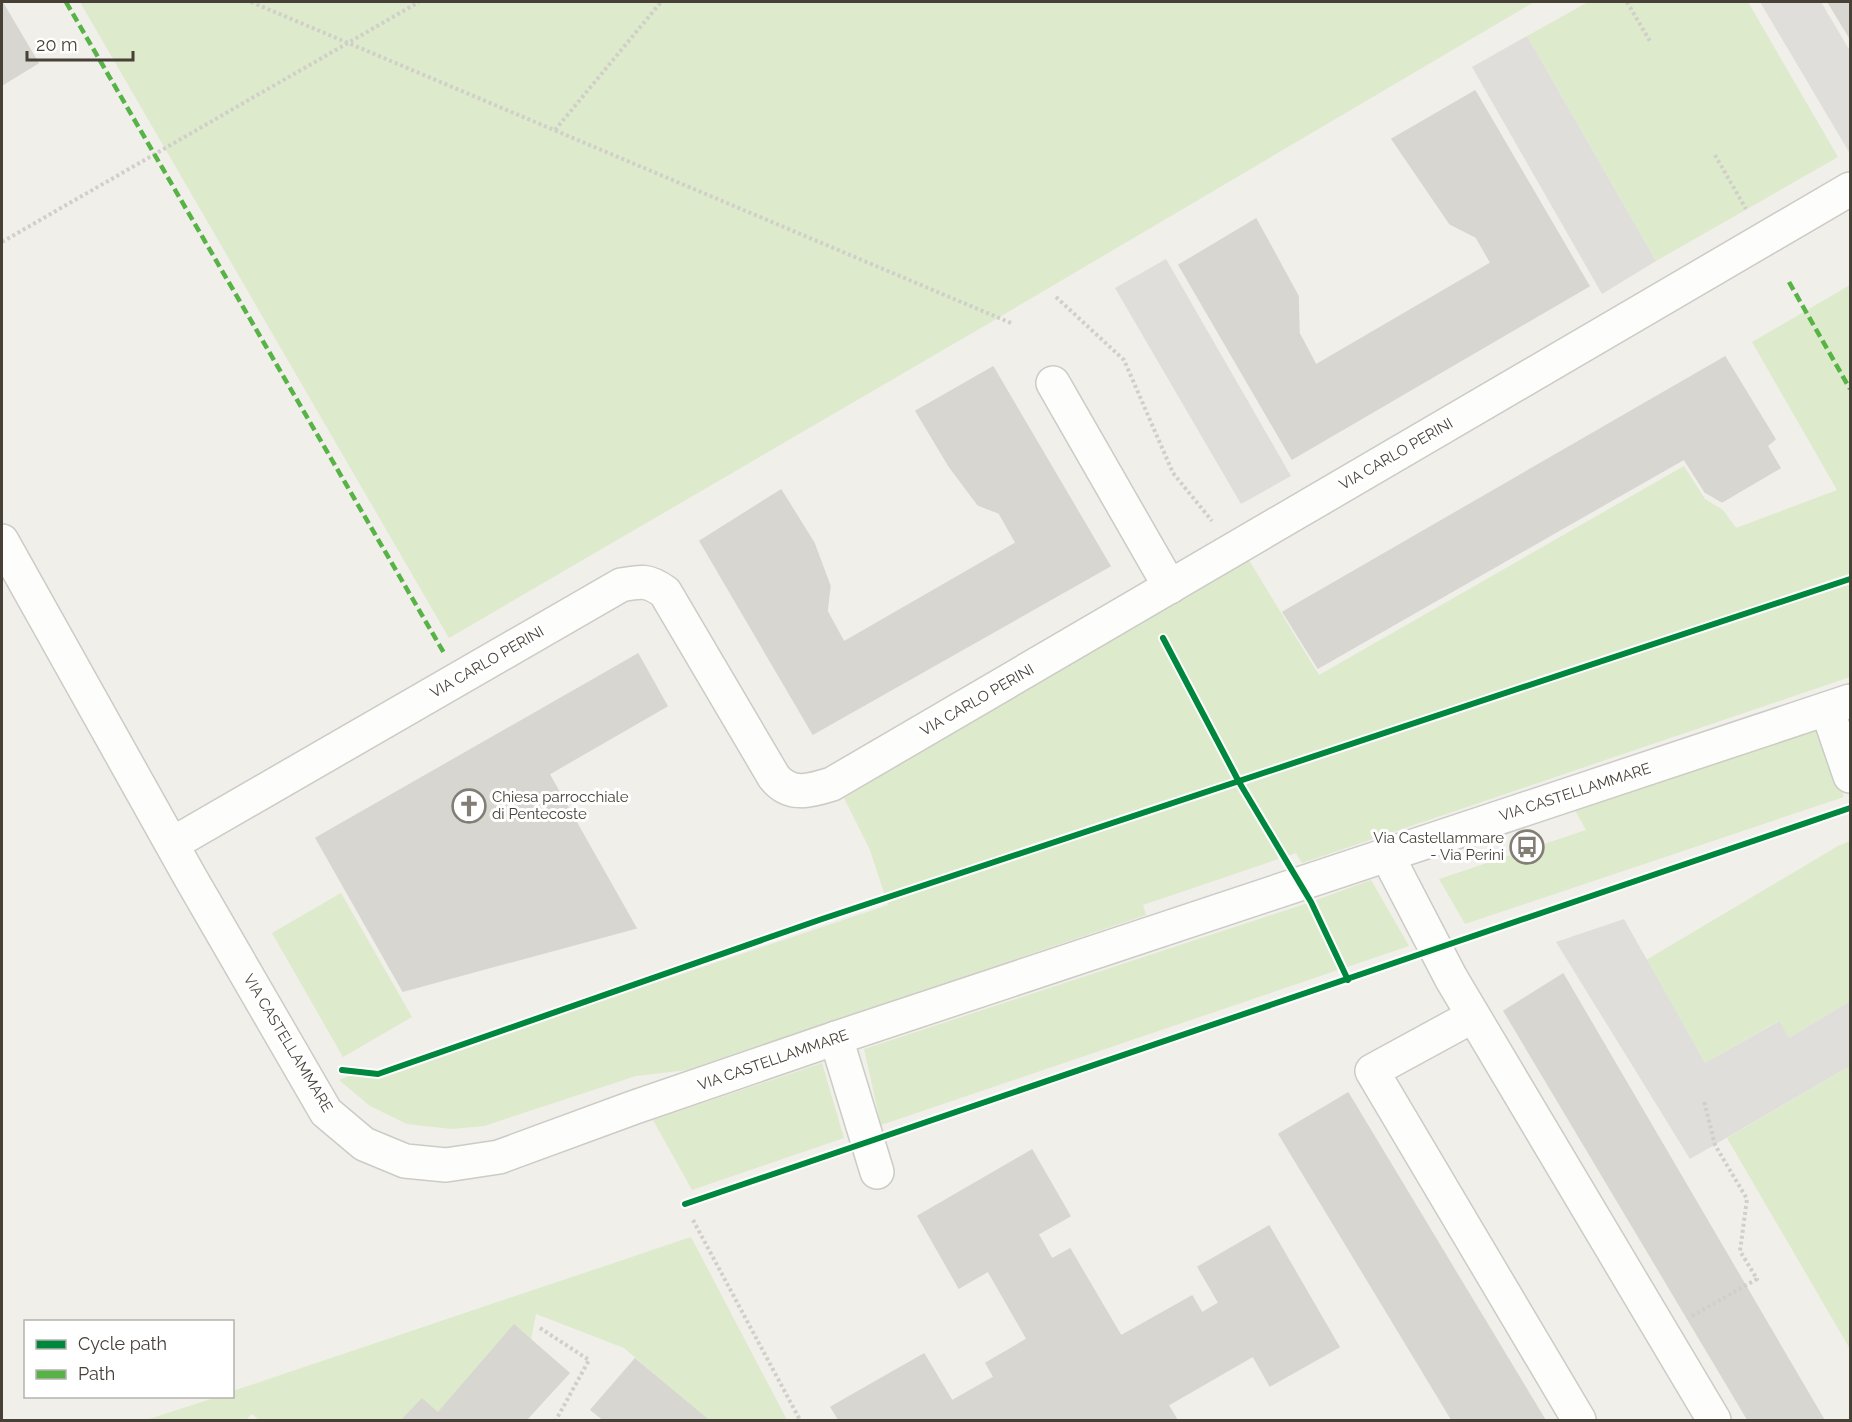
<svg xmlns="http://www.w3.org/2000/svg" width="1852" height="1422" font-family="Raleway,sans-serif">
	<rect width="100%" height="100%" fill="#f0efea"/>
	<g fill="#ddeacb">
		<path d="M80 2H1534L986 325 449 638Z"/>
		<path d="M1588 2H1748L1838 157 1656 261 1527 36Z"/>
		<path d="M1850 285V677L1302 863 1296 853 1143 905 1146 915 687 1070 636 1076 484 1126 452 1129 407 1124 370 1106 339 1080 359 1072 401 1068 888 905 870 850 844 798 1247 557 1319 675 1684 466 1705 499 1723 510 1736 528 1837 490 1752 342Z"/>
		<path d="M1821 728 1844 797 1465 924 1439 879 1586 830 1575 810Z"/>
		<path d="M1850 841V1001L1789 1038 1778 1021 1705 1063 1646 960 1838 846Z"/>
		<path d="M1371 880 1409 946 881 1125 864 1049 1311 902Z"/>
		<path d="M341 893 412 1017 343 1057 272 933Z"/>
		<path d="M822 1063 844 1138 692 1190 653 1120Z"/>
		<path d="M1850 1066V1349L1727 1138Z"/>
		<path d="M691 1237 787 1420H708L624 1348 536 1314 531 1340 514 1325 438 1413 422 1399 402 1420H259L252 1414 246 1420H146L217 1397 232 1396 233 1391Z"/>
	</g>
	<g fill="#dfdeda">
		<path d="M1760 2H1821L1850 51V151L1849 152Z"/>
		<path d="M1527 36 1656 261 1602 294 1472 67Z"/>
		<path d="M1166 259 1291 476 1241 504 1115 288Z"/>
		<path d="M1624 919 1705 1063 1779 1021 1789 1038 1850 1001V1066L1690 1159 1556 942Z"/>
	</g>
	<g fill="#d8d6d1" stroke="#d8d6d0" stroke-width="1.5">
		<path d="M2 2 38 63 2 85Z"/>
		<path d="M1828 2H1850V38Z"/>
		<path d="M1475 91 1589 286 1292 459 1179 265 1256 219 1298 296 1299 333 1316 365 1491 263 1476 237 1450 224 1392 139Z"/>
		<path d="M1725 357 1775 439 1767 446 1780 468 1722 502 1705 492 1684 459 1318 668 1283 612Z"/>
		<path d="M993 367 1110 566 813 734 700 541 781 490 814 543 830 586 827 611 844 642 1016 543 999 513 978 505 949 466 916 411Z"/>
		<path d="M638 654 667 706 549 774 636 928 403 991 316 838Z"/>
		<path d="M1563 974 1824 1420H1748L1504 1011Z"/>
		<path d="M1348 1093 1545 1420H1452L1279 1134Z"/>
		<path d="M1032 1150 1070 1216 1038 1234 1052 1259 1070 1249 1121 1336 1192 1296 1202 1313 1219 1303 1198 1267 1269 1226 1339 1347 1270 1386 1253 1356 1168 1405 1177 1420H839L831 1407 924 1354 952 1401 994 1377 986 1363 1027 1339 988 1271 959 1288 918 1216Z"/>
		<path d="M514 1325 569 1373 526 1420H402L422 1399 438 1413Z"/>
		<path d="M635 1359 708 1420H604L591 1410Z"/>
	</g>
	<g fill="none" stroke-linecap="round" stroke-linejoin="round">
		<defs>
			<g id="minor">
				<path d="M1053 383 1170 587"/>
				<path d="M2 541 190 877 326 1112 364 1144 405 1161 446 1165 499 1157 635 1107 836 1038 1850 701"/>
				<path d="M1827 709 1850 776"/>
				<path d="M172 844 621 585C642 581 648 580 665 592L774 777C790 797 810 791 832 784L1850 189"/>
				<path d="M1387 855 1451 978 1714 1420"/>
				<path d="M1473 1016 1372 1071 1579 1420"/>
				<path d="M836 1038 877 1172"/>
			</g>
		</defs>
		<use href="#minor" stroke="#cccbc6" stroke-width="36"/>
		<g stroke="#d0cfca" stroke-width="4" stroke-dasharray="3 3" stroke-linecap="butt">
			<path d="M251 2 1011 323"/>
			<path d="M1627 2 1651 43"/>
			<path d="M555 130 661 2"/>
			<path d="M1715 155 1746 209"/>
			<path d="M2 242 419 2"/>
			<path d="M1056 297 1124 360 1173 473 1212 521"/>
			<path d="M693 1220 800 1420"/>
			<path d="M1692 1316 1757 1279 1740 1251 1747 1199 1715 1145 1704 1101"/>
			<path d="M540 1328 589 1360 556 1420"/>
		</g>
		<use href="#minor" stroke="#fdfdfc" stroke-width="33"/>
		<g stroke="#57b346" stroke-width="4.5" stroke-dasharray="9 4.5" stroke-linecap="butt">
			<path d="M66 2 444 653"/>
			<path d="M1789 282 1850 389"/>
		</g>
		<defs>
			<g id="cycleway">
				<path d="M1163 638 1239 782 1311 902 1348 980"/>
				<path d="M342 1070 378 1074 822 919 1850 579"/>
				<path d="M685 1204 1850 808"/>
			</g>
		</defs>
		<use href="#cycleway" stroke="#fff" stroke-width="10"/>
		<use href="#cycleway" stroke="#00873e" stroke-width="6"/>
	</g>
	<defs>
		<symbol id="church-ring" viewBox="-11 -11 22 22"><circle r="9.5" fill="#fff" stroke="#827d75" stroke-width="1.5"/><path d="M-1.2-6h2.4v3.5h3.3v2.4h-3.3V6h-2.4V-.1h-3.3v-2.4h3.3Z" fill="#827d75"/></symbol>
		<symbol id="bus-ring" viewBox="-11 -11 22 22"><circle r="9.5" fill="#fff" stroke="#827d75" stroke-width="1.5"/><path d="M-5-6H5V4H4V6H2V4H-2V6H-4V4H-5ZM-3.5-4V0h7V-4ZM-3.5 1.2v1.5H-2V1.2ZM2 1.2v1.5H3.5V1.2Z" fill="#827d75"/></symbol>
	</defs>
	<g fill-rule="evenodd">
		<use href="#church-ring" x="450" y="787" width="38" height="38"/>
		<use href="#bus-ring" x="1508" y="828" width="38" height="38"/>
	</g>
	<g text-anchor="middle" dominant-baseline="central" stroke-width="6" stroke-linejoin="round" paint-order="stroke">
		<g font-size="15" fill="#464036" stroke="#fff">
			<text transform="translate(1396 454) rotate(-30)">VIA CARLO PERINI</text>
			<text transform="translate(487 662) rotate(-30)">VIA CARLO PERINI</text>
			<text transform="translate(977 700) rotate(-30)">VIA CARLO PERINI</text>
			<text transform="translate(1575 792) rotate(-18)">VIA CASTELLAMMARE</text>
			<text transform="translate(288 1043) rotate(59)">VIA CASTELLAMMARE</text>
			<text transform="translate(773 1060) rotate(-19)">VIA CASTELLAMMARE</text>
		</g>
		<g font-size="15" fill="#464036" stroke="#fff" text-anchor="start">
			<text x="492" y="797">Chiesa parrocchiale<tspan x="492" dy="17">di Pentecoste</tspan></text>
			<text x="1504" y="838" text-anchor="end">Via Castellammare<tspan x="1504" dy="17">- Via Perini</tspan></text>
		</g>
	</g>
	<rect width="1852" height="1422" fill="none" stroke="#464036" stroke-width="6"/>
	<rect x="24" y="1320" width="210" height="78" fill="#ffffff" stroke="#b5b3af" stroke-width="1.5"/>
	<rect x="36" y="1340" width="30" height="9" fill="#00873e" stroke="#b5b3af" stroke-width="1.5"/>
	<text x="78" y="1350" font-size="18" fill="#464036">Cycle path</text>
	<rect x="36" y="1370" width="30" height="9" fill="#57b346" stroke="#b5b3af" stroke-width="1.5"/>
	<text x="78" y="1380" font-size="18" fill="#464036">Path</text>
	<path d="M27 51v9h106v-9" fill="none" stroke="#464036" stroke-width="3"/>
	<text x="36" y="51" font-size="18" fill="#464036" stroke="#ffffff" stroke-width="4.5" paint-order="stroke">20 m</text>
</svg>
